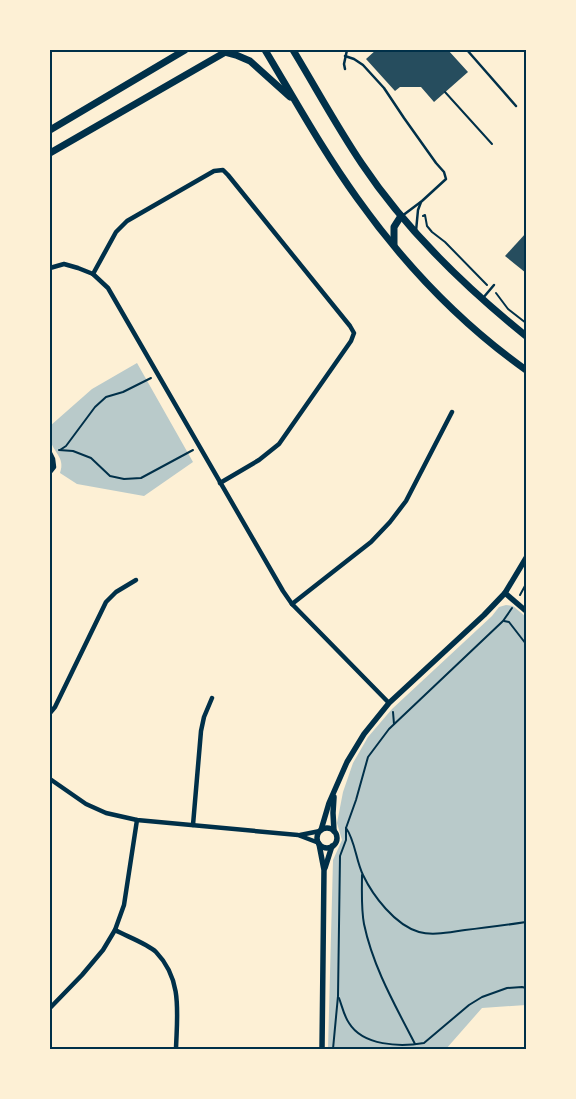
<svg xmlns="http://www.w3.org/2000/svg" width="576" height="1099" font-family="Montserrat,sans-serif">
	<rect width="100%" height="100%" fill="#fdf0d5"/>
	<g fill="#b9caca">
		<path d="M137 363 193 462 144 496 77 484 60 473C66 457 52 452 50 438 49 434 50 430 50 426L92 389Z"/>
		<path d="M506 605 513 606 526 617V1005L482 1008 446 1049H328L333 860 342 840 337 823 343 792 353 763 368 737 392 709 492 616 499 607Z"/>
	</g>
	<g fill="#264d5e">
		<path d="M376 50H448L468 72 434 102 421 87H400L395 91 366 59Z"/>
		<path d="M526 233V273L505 256Z"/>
	</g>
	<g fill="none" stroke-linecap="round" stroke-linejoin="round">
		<g stroke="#003049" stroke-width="2">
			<path d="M445 92 492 144"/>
			<path d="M423 216 425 215 427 226 432 232 445 242 487 285"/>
			<path d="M496 293 508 309 526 323"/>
			<path d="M59 450 73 451 91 458 110 476 124 479 141 478 193 450"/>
			<path d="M60 450 66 446 95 407 106 397 123 392 151 378"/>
			<path d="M520 595 526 584"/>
			<path d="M504 621 509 622 526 644"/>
			<path d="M393 712 394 724"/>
			<path d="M346 828C355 840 356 861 363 875 373 896 395 925 419 932 433 936 450 932 465 930 485 928 506 925 526 922"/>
			<path d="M362 875C362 891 361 908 364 924 373 967 395 1005 415 1044"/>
			<path d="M339 998C342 1006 344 1016 349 1023 363 1046 400 1047 424 1043L469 1005 482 997 507 988 522 987 526 988"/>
			<path d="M333 1049 338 996 340 856 346 840V828L356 800 368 757 389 729 503 621 512 608"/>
		</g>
		<g stroke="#003049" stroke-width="2.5">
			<path d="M467 50 516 106"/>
			<path d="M345 56 354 59 363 65 384 88 404 118 436 163 444 172 446 179 422 201 402 216"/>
			<path d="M345 69 344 64 347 50"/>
			<path d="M416 231 418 210 421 202"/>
			<path d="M483 298 494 285"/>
		</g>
		<g stroke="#003049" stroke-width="4.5">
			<path d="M50 268 64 264 78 268 93 274 108 288 283 591 292 604 389 703"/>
			<path d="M93 274 116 232 127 221 214 171 223 170 228 175 350 326 354 333 351 341 279 444 259 460 220 483"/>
			<path d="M50 453 53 459 54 467 50 472"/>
			<path d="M292 604 371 542 390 522 406 501 452 412"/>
			<path d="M50 713 55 707 106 602 116 592 136 580"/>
			<path d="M50 779 86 804 106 813 137 820 298 835 319 843"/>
			<path d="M193 825 201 731 204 717 212 698"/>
			<path d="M300 835 320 831"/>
			<path d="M115 930C126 936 148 944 156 952 183 980 177 1014 176 1049"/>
			<path d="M50 1008 82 975 103 950 115 930 124 905 137 820"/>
		</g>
		<g stroke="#003049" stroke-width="5.5">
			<path d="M505 593 526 611"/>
			<path d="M334 797 333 813 334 831"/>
			<circle cx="327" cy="838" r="10"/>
			<path d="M321 830 329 803 347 762 364 734 389 703 484 615 505 593 526 558"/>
			<path d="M319 844 324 870 322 1049"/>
			<path d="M325 868 332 846"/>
		</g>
		<g stroke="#003049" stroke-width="7">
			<path d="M265 50C295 100 323 151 357 198 404 264 460 323 526 370"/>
			<path d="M293 50C316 88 337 127 362 164 406 230 464 286 526 336"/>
			<path d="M225 52 236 55 250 61 290 97"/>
			<path d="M50 130 185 50"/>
			<path d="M50 153 229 50"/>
			<path d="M394 245V227L401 216"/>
		</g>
	</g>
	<rect width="576" height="1099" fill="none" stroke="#fdf0d5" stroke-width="102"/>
	<rect x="51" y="51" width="474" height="997" fill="none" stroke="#003049" stroke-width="2"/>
</svg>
